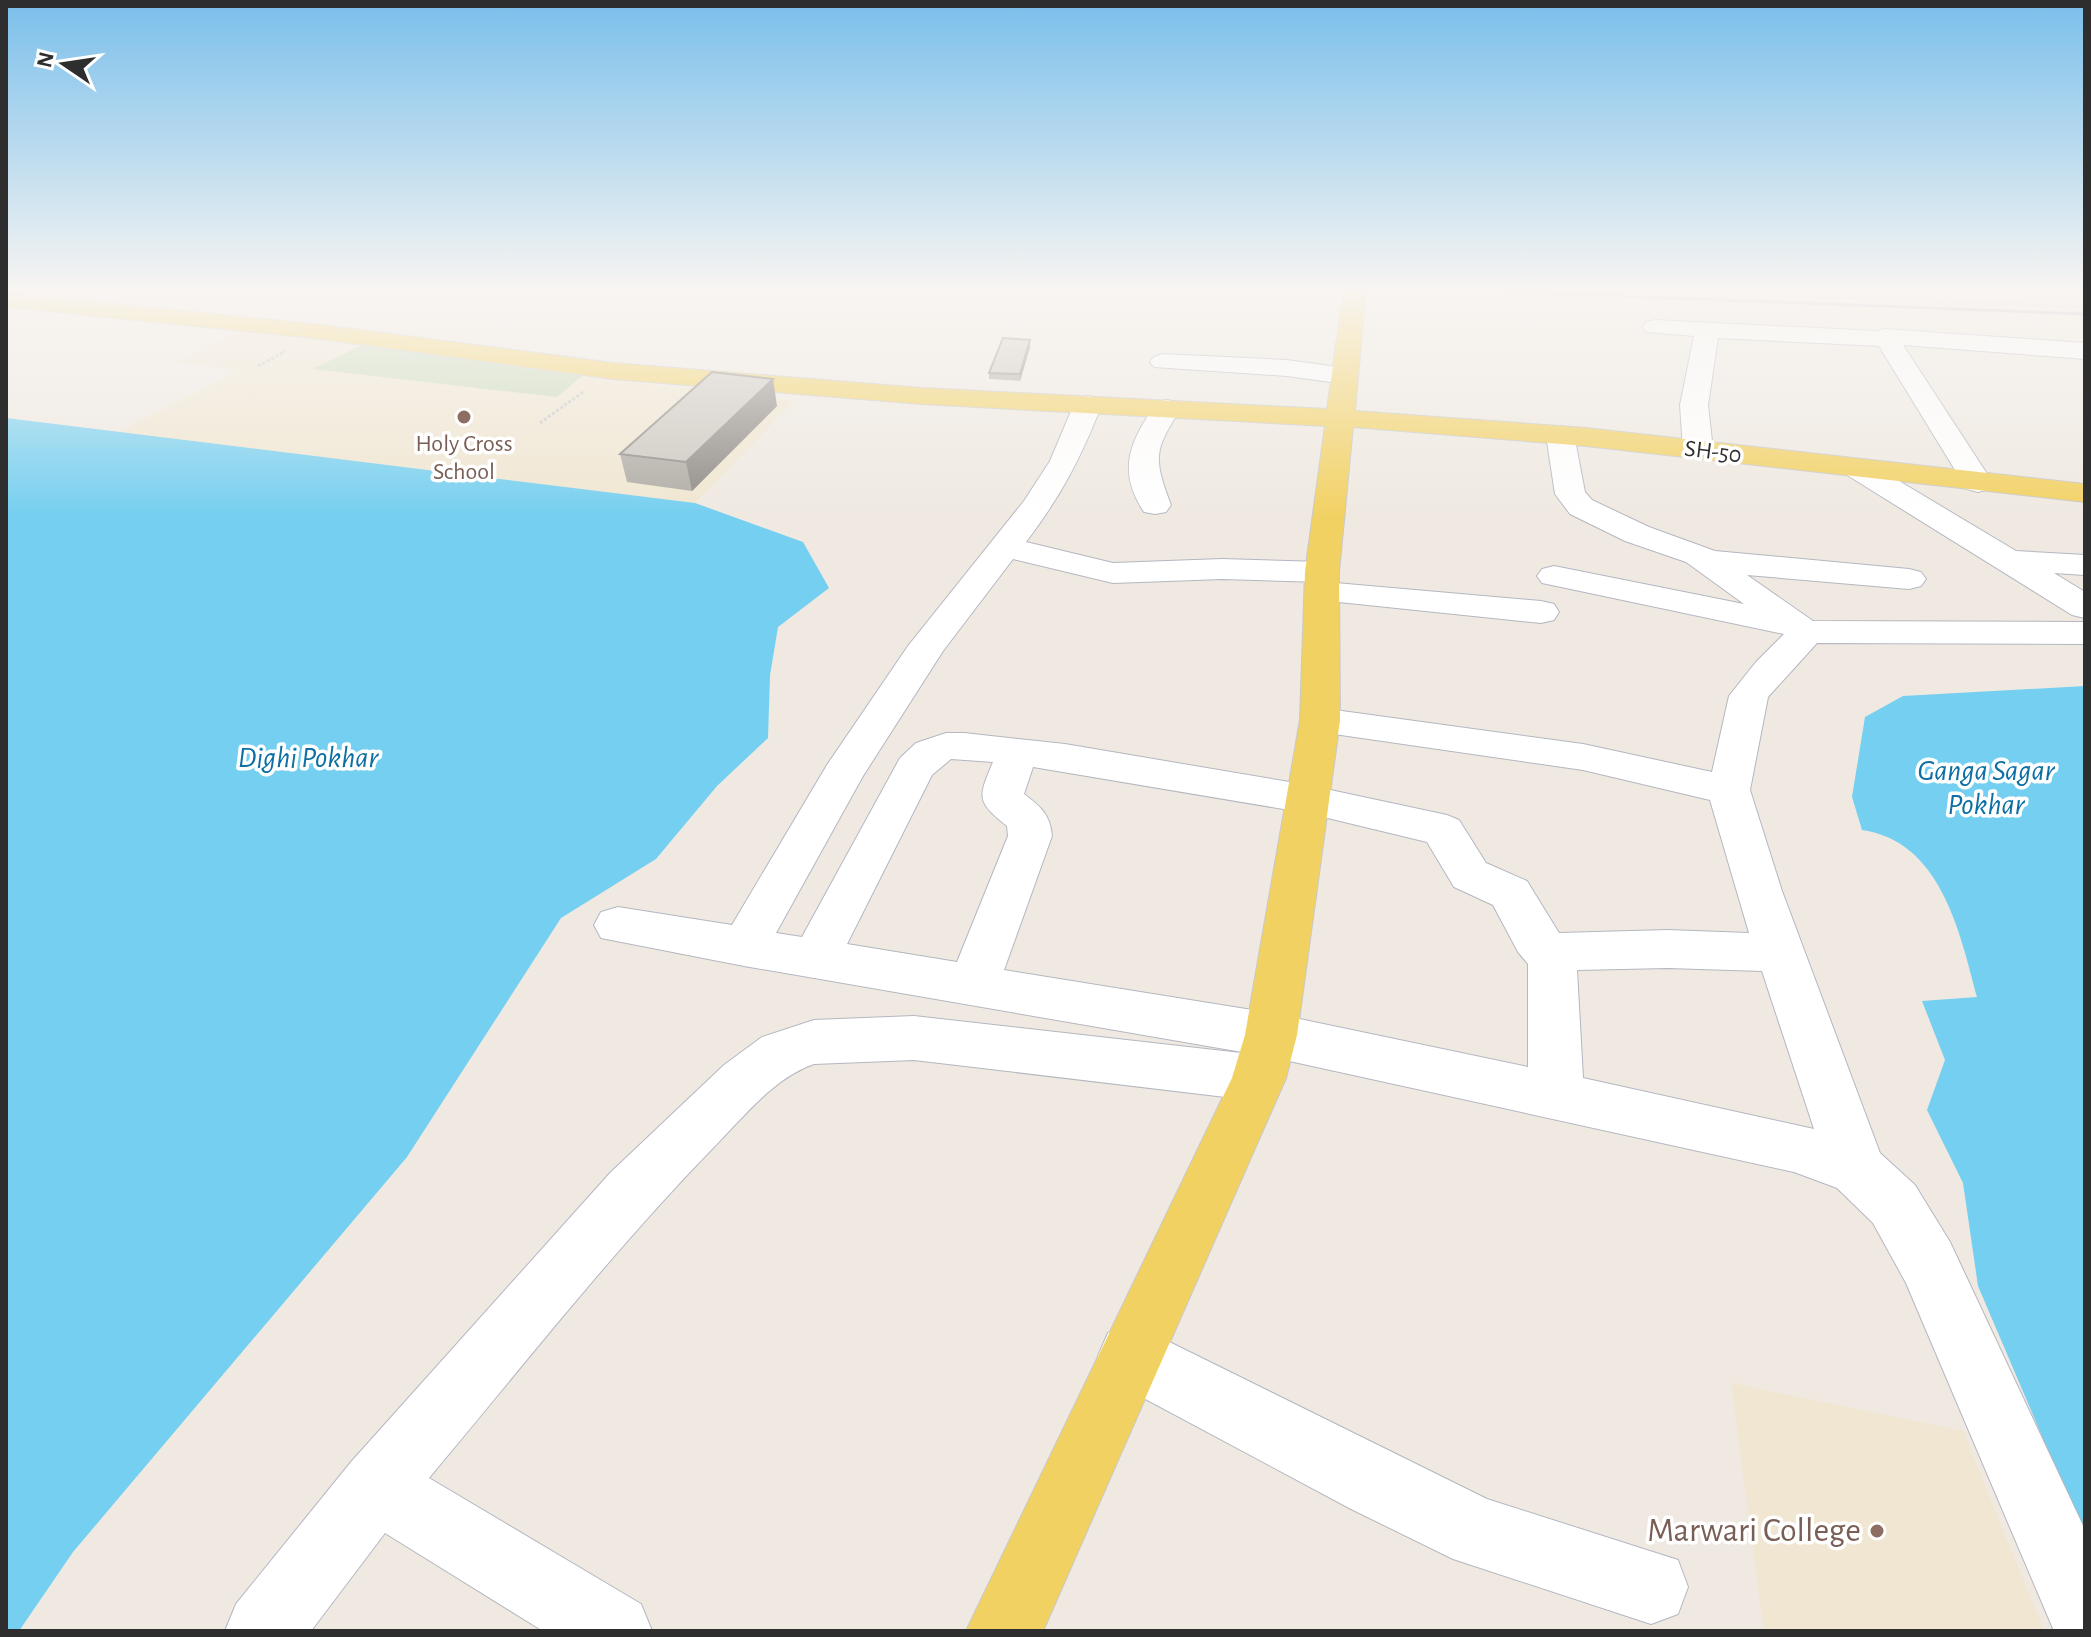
<svg xmlns="http://www.w3.org/2000/svg" width="2091" height="1637" font-family="'Alegreya Sans',sans-serif">
	<rect width="100%" height="100%" fill="#efe9e1"/>
	<g fill="#f0e6d1">
		<path d="M243 331 313 336 363 345 315 369 557 397 582 376 794 401 695 503 118 433 240 370 175 362Z"/>
		<path d="M1731 1383 1963 1431 2044 1631H1764Z"/>
	</g>
	<path fill="#c8d9b8" d="M363 345 582 376 557 397 312 369Z"/>
	<g fill="#75cff0">
		<path d="M6 418 695 503 803 542 829 588 778 627 770 675 768 738 717 786 656 859 561 918 407 1157 73 1552 19 1631H6Z"/>
		<path d="M2085 686V1537L1978 1286 1963 1183 1927 1110 1945 1060 1922 1001 1977 997C1960 933 1941 841 1862 830L1852 797 1865 717 1903 696Z"/>
	</g>
	<g fill="none" stroke-linecap="round" stroke-linejoin="round">
		<defs>
			<g id="minor">
				<path d="M1655 320 1876 331 1885 329 2085 343V359L1903 345 1993 483 1989 489 1978 492 1967 489 1963 483 1879 346 1718 338 1708 405 1713 450 1708 456 1698 459 1688 456 1683 450 1680 405 1694 336 1646 332 1643 327 1646 322Z"/>
				<path d="M1163 354 1287 360 1345 368 1354 370 1358 376 1354 382 1345 384 1287 376 1154 367 1150 362 1154 357Z"/>
				<path d="M1088 396 1098 398 1102 404C1081 458 1061 496 1026 542L1113 563 1222 559 1322 562 1334 565 1339 572 1334 579 1324 582 1541 601 1554 604 1559 612 1554 620 1541 623 1310 599 1305 592 1310 585 1320 582 1222 579 1113 583 1013 559 943 651 863 776 776 933 802 937 900 758 916 743 946 733H964L1065 744 1307 785 1447 815 1459 820 1486 863 1527 881 1559 933 1668 930 1749 933 1710 800 1583 770 1320 732 1306 729 1300 720 1306 711 1320 708 1583 744 1712 772 1729 696 1756 662 1784 634 1542 583 1537 576 1542 569 1554 566 1744 604 1686 562 1625 541 1570 514 1555 494 1546 435 1550 429 1560 426 1570 429 1574 435 1585 492 1592 500 1649 527 1715 551 1909 569 1921 572 1926 579 1921 586 1909 589 1747 575 1813 621 2085 622V644L1817 643 1768 697 1750 790 1782 891 1880 1153 1915 1185 1950 1242 2085 1530V1631H2054L1906 1283 1873 1223 1837 1188 1794 1172 1271 1057 744 966 601 938 594 925 601 912 618 907 732 925 827 765 908 646 1024 501 1050 461 1074 404 1078 398ZM951 759 993 762C978 798 976 801 1007 826L1008 836 957 962 847 944 932 775ZM1033 767 1307 813 1427 842 1454 887 1493 905 1518 952 1528 964V1067L1271 1013 1004 970 1052 836C1050 814 1041 807 1024 794ZM1668 968 1762 971 1814 1129 1583 1078 1577 970Z"/>
				<path d="M1167 400 1177 402 1181 408C1154 451 1153 457 1171 505L1166 512 1155 514 1144 512C1115 469 1132 439 1157 402Z"/>
				<path d="M1858 460 1869 463 2016 551 2085 555V575L2054 573 2085 592V618L2072 615 1847 475 1843 469 1847 463Z"/>
				<path d="M914 1016 1259 1055 1278 1062 1286 1078 1278 1094 1259 1101 914 1060 814 1064C773 1078 742 1119 712 1149 611 1253 522 1367 429 1478L641 1604 652 1631H543L385 1533 311 1631H225L236 1604 351 1462 610 1173 724 1065 762 1037 814 1020Z"/>
				<path d="M1131 1323 1487 1499 1678 1560 1688 1587 1678 1614 1651 1624 1453 1559 1351 1509 1108 1379 1098 1356 1108 1333Z"/>
			</g>
			<path id="major" d="M1344 288H1366L1355 411 1586 428 2085 484V502L1586 446 1353 427 1339 572 1340 720 1297 1035 1286 1078 1043 1631H966L1232 1078 1245 1035 1300 720 1305 572 1325 426 922 404 613 379 322 339 6 307V293L322 325 613 363 922 388 1327 409Z"/>
		</defs>
		<use href="#minor" stroke="#b4b7c1" stroke-width="2"/>
		<use href="#major" stroke="#c9c9c9" stroke-width="2"/>
		<g stroke="#c9c9c9" stroke-width="3" stroke-dasharray="3 2" stroke-linecap="butt">
			<path d="M1602 288 2085 307"/>
			<path d="M258 366 286 351"/>
			<path d="M540 423 583 392"/>
		</g>
		<use href="#minor" fill="#fff" fill-rule="evenodd"/>
		<use href="#major" fill="#f2d163" fill-rule="evenodd"/>
		<path stroke="#a3a6b8" stroke-width="3" d="M1413 288 2085 314"/>
	</g>
	<g fill="#afaba4">
		<path d="M1030 347 1020 381 989 379V373Z"/>
		<path d="M777 406 692 491 627 482 620 454Z"/>
	</g>
	<g fill="#8e8b86">
		<path d="M1030 340V347L1020 381V374Z"/>
		<path d="M773 379 777 406 692 491 686 462Z"/>
	</g>
	<g fill="#cbc7bf" stroke="#8e8b86" stroke-width="2">
		<path d="M1003 338 1030 340 1020 374 989 373Z"/>
		<path d="M712 372 773 379 686 462 620 454Z"/>
	</g>
	<linearGradient id="sky" x2="0" y2="1"><stop stop-color="#7abfeb"/><stop offset="0.56" stop-color="#f8f5f2"/><stop offset="1" stop-color="#f8f5f2" stop-opacity="0"/></linearGradient>
	<rect width="2091" height="517" fill="url(#sky)"/>
	<g fill="#8d6e63" stroke="#fff" stroke-width="3">
		<circle cx="464" cy="417" r="8"/>
		<circle cx="1877" cy="1531" r="8"/>
	</g>
	<g text-anchor="middle" dominant-baseline="central" stroke-width="7" stroke-linejoin="round" paint-order="stroke">
		<g font-size="24" fill="#785e54" stroke="#fff">
			<text x="464" y="444">Holy Cross<tspan x="464" dy="28">School</tspan></text>
		</g>
		<g font-size="24" fill="#2e2e2e" stroke="#fff">
			<text transform="translate(1713 452) rotate(7)">SH-50</text>
		</g>
		<g font-size="30" font-style="italic" fill="#0d6fa3" stroke="#fff">
			<text x="308" y="758">Dighi Pokhar</text>
			<text x="1986" y="771">Ganga Sagar<tspan x="1986" dy="34">Pokhar</tspan></text>
		</g>
		<g font-size="34" fill="#785e54" stroke="#fff" text-anchor="end">
			<text x="1861" y="1531">Marwari College</text>
		</g>
	</g>
	<rect width="2091" height="1637" fill="none" stroke="#2e2e2e" stroke-width="16"/>
	<g transform="translate(64 64) rotate(283)" stroke="#ffffff" stroke-width="6" paint-order="stroke">
	<path d="M0-6L14 30L0 20L-14 30Z" fill="#2e2e2e"/>
	<text y="-12" font-size="22" font-weight="bold" text-anchor="middle" fill="#2e2e2e">N</text>
	</g>
</svg>
